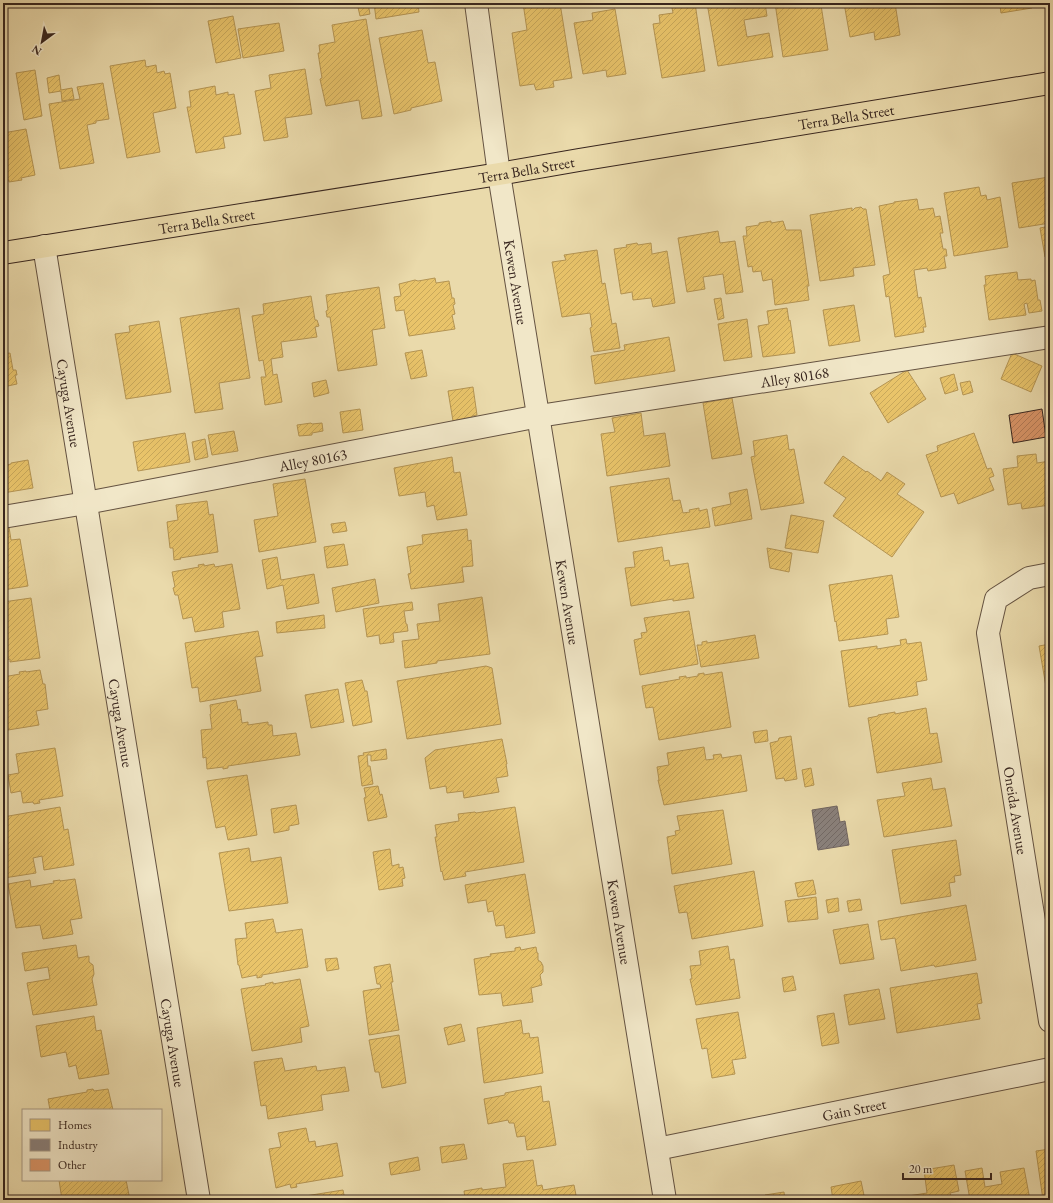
<svg xmlns="http://www.w3.org/2000/svg" width="1053" height="1203" font-family="'EB Garamond',serif">
	<defs>
		<pattern id="homes-hatch" width="6" height="6" patternUnits="userSpaceOnUse"><rect width="6" height="6" fill="#e9c46a"/><path d="M-1 1l2-2M0 6l6-6M5 7l2-2" fill="none" stroke="#c8a85b"/></pattern>
		<pattern id="industry-hatch" width="6" height="6" patternUnits="userSpaceOnUse"><rect width="6" height="6" fill="#8a817c"/><path d="M-1 1l2-2M0 6l6-6M5 7l2-2" fill="none" stroke="#726965"/></pattern>
		<pattern id="building-hatch" width="6" height="6" patternUnits="userSpaceOnUse"><rect width="6" height="6" fill="#da9568"/><path d="M-1 1l2-2M0 6l6-6M5 7l2-2" fill="none" stroke="#b27955"/></pattern>
	</defs>
	<rect width="100%" height="100%" fill="#eadaab"/>
	<filter id="stains"><feTurbulence type="fractalNoise" baseFrequency=".005" numOctaves="4"/><feColorMatrix values="0 0 0 0 .2 0 0 0 0 .09 0 0 0 0 .02 0 0 0 .5 -.17"/></filter>
	<radialGradient id="worn" r=".72"><stop offset=".6" stop-color="#630" stop-opacity="0"/><stop offset="1" stop-color="#630" stop-opacity=".3"/></radialGradient>
	<g fill="url(#homes-hatch)" stroke="#b49453">
		<path d="M357 3H368L370 14 360 16Z"/>
		<path d="M374 3H418L419 12 376 19Z"/>
		<path d="M523 3H560L572 78 553 81 554 87 536 90 534 84 520 86 512 33 527 30Z"/>
		<path d="M671 3H695L705 71 662 78 653 24 660 23 659 15 673 13Z"/>
		<path d="M707 3H765L767 16 744 20 747 37 769 33 773 57 718 66Z"/>
		<path d="M775 3H819L821 5 828 50 783 57Z"/>
		<path d="M844 3H895L900 35 875 40 874 32 850 37Z"/>
		<path d="M930 3H952L931 7Z"/>
		<path d="M993 3H1031L1032 8 1001 13 1000 6 993 7Z"/>
		<path d="M615 9 626 74 607 77 606 70 583 74 574 23 593 20 592 13Z"/>
		<path d="M233 16 241 58 216 63 208 21Z"/>
		<path d="M366 19 382 116 362 119 359 100 326 106 320 79 322 78 318 53H320L319 45 335 42 332 25Z"/>
		<path d="M279 23 284 51 243 58 238 29Z"/>
		<path d="M422 30 428 63 435 62 442 101 411 108V110L394 114 379 38Z"/>
		<path d="M145 60 146 67 156 65 157 73 164 71 165 74 170 73 176 108 153 113 160 152 127 158 110 66Z"/>
		<path d="M305 69 312 114 285 118 288 137 264 141 255 91 271 88 269 75Z"/>
		<path d="M35 70 42 116 24 120 16 73Z"/>
		<path d="M59 75 61 90 72 88 74 99 62 101 61 91 49 93 47 78Z"/>
		<path d="M103 83 109 119 96 121V123L87 125 94 163 60 169 49 104 80 99 77 87Z"/>
		<path d="M215 86 216 95 228 92V95L234 94 241 134 223 137 225 148 196 153 187 107H191L189 91Z"/>
		<path d="M26 129 35 175 21 178 22 180 9 182V180L3 181V133Z"/>
		<path d="M1049 177 1050 185V223L1019 228 1012 183Z"/>
		<path d="M979 187 981 196 986 195 987 200 1000 197 1008 247 954 256 944 193Z"/>
		<path d="M917 199 919 210 933 208 935 217 940 216 943 233H940L943 249H946L947 256H944L946 268 928 271 927 268 914 270 918 298 921 297 926 327H923L924 332 895 337 889 296 886 297 883 276 890 274 879 206 894 203V202Z"/>
		<path d="M861 207 863 209H866L875 265 853 268 854 276 820 281 810 215 852 208V211L855 208Z"/>
		<path d="M771 221V223L783 221 786 230H801L809 286H807L809 300 775 305 772 279 763 281 761 271 753 272 752 266 748 267 743 236H747L746 227 759 225V223Z"/>
		<path d="M1050 226V256L1045 257 1040 228Z"/>
		<path d="M718 231 720 243 735 241 743 292 726 294 723 274 703 277 705 289 687 292 678 238Z"/>
		<path d="M637 243 638 245 651 243 652 254 667 251 675 303 653 307 651 298 633 300 632 292 621 294 614 249 627 247 626 245Z"/>
		<path d="M597 250 602 284 605 283 612 324 616 323 620 348 594 352 590 328 592 327 590 313 562 317 552 262 566 260 564 255Z"/>
		<path d="M1017 272 1018 280 1031 279V281L1035 280 1038 300H1040L1042 311 1029 313 1027 303 1024 304 1026 315 989 320 984 285H986L985 276Z"/>
		<path d="M435 278 436 283 449 281 452 298H454L455 304 453 305 455 314 452 315 455 329 409 336 404 310 396 311 394 297 401 296 399 284 415 280 418 281Z"/>
		<path d="M379 287 385 328 372 330 377 365 338 371 330 317H327L326 311 328 310 326 295Z"/>
		<path d="M311 296 315 320H317L319 326 315 327 317 337 281 342 283 357 271 359 273 375 277 374 282 402 265 405 261 377H266L263 360 259 361 252 316 264 314 263 304Z"/>
		<path d="M721 298 724 318 718 320 714 299Z"/>
		<path d="M854 305 860 341 829 346 823 310Z"/>
		<path d="M239 308 250 378 219 383 223 409 195 413 180 318Z"/>
		<path d="M787 308 789 321 790 320 795 353 763 357 758 326 769 324 767 311Z"/>
		<path d="M747 319 752 357 724 361 718 324Z"/>
		<path d="M159 321 171 392 126 399 115 334 130 332 129 326Z"/>
		<path d="M669 337 675 371 595 384 591 356 625 350 624 345Z"/>
		<path d="M422 350 427 376 411 379 405 353Z"/>
		<path d="M10 353 13 370H16L17 375H15L17 384 3 387V354Z"/>
		<path d="M1012 353 1042 366 1031 392 1001 379Z"/>
		<path d="M907 370 926 399 888 423 870 393Z"/>
		<path d="M954 374 958 390 945 394 940 378Z"/>
		<path d="M326 380 329 393 314 397 312 383Z"/>
		<path d="M970 381 973 392 963 395 960 383Z"/>
		<path d="M473 387 477 415 472 416V417L453 421 448 391Z"/>
		<path d="M732 398 742 454 712 459 703 403Z"/>
		<path d="M360 409 363 430 343 433 340 412Z"/>
		<path d="M641 413 644 436 665 433 670 466 607 476 601 434 615 432 612 418Z"/>
		<path d="M311 423 312 424 322 423 323 431 312 433V435L299 436 297 425Z"/>
		<path d="M234 431 238 451 212 455 208 435Z"/>
		<path d="M185 433 190 462 138 471 133 442Z"/>
		<path d="M974 433 987 469 991 468 994 476 989 478 994 490 958 504 954 493 941 497 926 455 938 451 937 446Z"/>
		<path d="M787 435 789 450 794 449 804 503 761 510 751 457 755 456 753 441Z"/>
		<path d="M205 439 208 457 195 460 192 442Z"/>
		<path d="M1036 454 1037 463 1050 461V505L1022 509 1021 503 1008 505 1003 469 1018 467 1017 456Z"/>
		<path d="M843 456 866 472 867 471 881 481 887 472 905 484 897 494 924 512 892 557 833 516 846 498 824 483Z"/>
		<path d="M452 457 454 473 460 472 467 515 437 520 434 505 427 507 425 492 399 496 394 468Z"/>
		<path d="M28 460 33 488 3 493V466L11 464V463Z"/>
		<path d="M669 478 673 501 680 500 683 513 690 512 689 510 699 508V511L707 509 710 527 618 542 610 487Z"/>
		<path d="M305 479 316 542 259 552 254 520 278 516 273 484Z"/>
		<path d="M747 489 752 519 715 526 712 508 731 504 729 493Z"/>
		<path d="M207 501 209 515 213 514 218 552 180 558 181 559 174 560 173 548H170L167 522 178 520 176 505Z"/>
		<path d="M791 515 824 521 818 553 785 548Z"/>
		<path d="M345 522 347 531 333 533 331 524Z"/>
		<path d="M9 527 11 540 20 539 28 586 3 590V528Z"/>
		<path d="M467 529 468 541 471 540 473 566 462 567 464 582 411 589 408 574 411 573 407 547 423 544 422 535Z"/>
		<path d="M344 544 348 565 327 568 324 547Z"/>
		<path d="M662 547 664 561 669 560 670 566 688 563 694 598 673 601V599L631 606 625 568 635 567 633 552Z"/>
		<path d="M767 548 792 553 789 572 770 568Z"/>
		<path d="M277 557 281 580 314 574 319 603 287 609 283 585 267 589 262 560Z"/>
		<path d="M204 564V566L214 564 215 567 232 564 240 609 222 612 224 627 195 632 192 617 183 619 178 595H175L173 588 175 587 172 572 199 567 198 565Z"/>
		<path d="M892 575 899 617 886 619 888 634 839 641 836 621 835 622 829 585Z"/>
		<path d="M375 579 379 603 336 612 332 588Z"/>
		<path d="M482 597 490 654 437 661V663L405 668 402 641 419 639 417 624 440 621 438 604Z"/>
		<path d="M31 598 40 658 10 662V659L4 660 3 652V602Z"/>
		<path d="M412 602 413 610 404 611 406 624H407L408 631 393 633 394 642 380 644 379 635 367 637 363 609Z"/>
		<path d="M689 611 698 664 640 675 634 640 642 638 641 633 647 632 644 618Z"/>
		<path d="M324 615 325 628 277 633 276 622Z"/>
		<path d="M258 631 263 656 255 657 261 691 200 702 198 687 192 688 185 643Z"/>
		<path d="M755 635 759 658 701 667 697 645H702V642L707 641V643Z"/>
		<path d="M906 639 907 644 921 642 927 680 916 682 918 695 849 707 841 651 877 646V649L901 645 900 640Z"/>
		<path d="M1050 644V704H1049L1039 646Z"/>
		<path d="M486 666 492 668 501 724 407 739 397 681Z"/>
		<path d="M40 670 43 684H45L48 709 36 711 39 725 8 730 6 716H3V677L20 674 19 672 26 671V672Z"/>
		<path d="M722 672 731 727 659 740 653 707 646 708 642 686 680 679 679 677 686 676V678L698 676V674L704 673V675Z"/>
		<path d="M362 680 365 691H367L372 722 353 726 345 683Z"/>
		<path d="M338 689 344 722 311 728 305 695Z"/>
		<path d="M236 700 238 710 240 709 242 723 248 722V725L268 722V725H272L273 736 296 733 300 755 228 766V768L223 769V767L207 769 206 757 203 758 201 730 212 729 210 714H211L210 705Z"/>
		<path d="M926 708 930 734 937 733 942 762 877 773 868 718 878 716V715L895 712V714Z"/>
		<path d="M767 730 768 741 755 743 753 732Z"/>
		<path d="M791 736 797 779 785 781 784 778 776 779 770 743 778 741 779 738Z"/>
		<path d="M502 739 507 764H506L508 776 496 778 499 792 464 798 463 791 447 793 446 786 430 789 425 758 435 750Z"/>
		<path d="M704 747 706 760 714 759 713 755 721 754 722 758 741 755 747 791 664 805 658 780H659L657 767 669 765 667 753Z"/>
		<path d="M55 748 63 796 39 800 40 803 34 804 33 802 23 803 21 791 11 793 8 775 19 773 16 754Z"/>
		<path d="M386 749 387 759 371 761V755H367L368 766H370L373 784 362 786 358 756 364 755 363 753Z"/>
		<path d="M811 768 814 785 805 787 802 770Z"/>
		<path d="M247 775 257 835 228 840 225 826 216 828 207 781Z"/>
		<path d="M931 778 933 790 945 788 952 826 884 837 877 800 905 796 902 783Z"/>
		<path d="M378 786 380 795 382 794 387 817 368 821 364 798 366 797 364 788Z"/>
		<path d="M296 805 299 824 289 826V830L274 833 271 809Z"/>
		<path d="M60 807 64 830 68 829 74 865 44 870 42 856 33 858 36 873 4 878 3 817Z"/>
		<path d="M515 807 524 862 465 872 466 876 444 880 442 871 441 872 435 837H437L435 825 459 821 458 814 475 812 476 813Z"/>
		<path d="M723 810 732 864 672 874 667 837 676 835 675 831 680 830 677 816Z"/>
		<path d="M956 840 961 875 954 876 955 882 949 883 951 896 901 904 892 850Z"/>
		<path d="M249 848 251 862 281 857 288 903 229 911 219 853Z"/>
		<path d="M390 849 392 866 399 864V868L403 867 405 878 402 879 403 886 379 890 373 852Z"/>
		<path d="M754 871 763 926 692 939 687 912 679 913 674 886Z"/>
		<path d="M525 874 535 933 506 938 504 925 496 926 493 911 488 912 486 900 468 903 465 885Z"/>
		<path d="M75 879 82 918 70 920 73 934 43 939 40 925 16 928 8 884 30 880 31 887 54 883 53 881 60 880V881Z"/>
		<path d="M813 880 816 894 798 897 795 883Z"/>
		<path d="M816 897 818 919 788 922 785 901Z"/>
		<path d="M838 898 839 911 828 913 826 900Z"/>
		<path d="M860 899 862 910 849 912 847 901Z"/>
		<path d="M966 905 976 960 935 967 934 965 901 971 895 938 881 940 878 921Z"/>
		<path d="M273 919 276 933 302 929 308 967 262 975V977L257 978V975L242 978 239 965H238L235 939 247 938 245 923Z"/>
		<path d="M868 924 874 959 840 964 833 930Z"/>
		<path d="M76 945 78 958 89 956V962L93 965 94 974 92 979 97 1005 33 1015 27 983 50 979 48 967 25 971 22 953Z"/>
		<path d="M728 946 730 960 734 959 740 998 696 1005 690 979H692L690 966 701 965 699 951Z"/>
		<path d="M520 947 521 950 536 947 537 953H538V960L541 962 543 966V972L540 975 542 985 531 988 533 1002 503 1006 501 993 479 995 474 959 491 956 490 954 515 951V948Z"/>
		<path d="M337 958 339 969 327 971 325 959Z"/>
		<path d="M390 964 393 982H391L399 1030 369 1035 363 991 381 988 380 984H377L374 967Z"/>
		<path d="M977 973 982 1003 977 1004 980 1019 897 1033 890 988Z"/>
		<path d="M793 976 796 990 784 992 782 978Z"/>
		<path d="M300 979 309 1026 300 1028 302 1042 252 1051 241 989 266 985 265 984 273 982V984Z"/>
		<path d="M879 989 885 1019 849 1025 844 995Z"/>
		<path d="M738 1012 746 1058 732 1060 735 1074 712 1078 707 1048 702 1049 696 1019Z"/>
		<path d="M834 1013 839 1043 822 1046 817 1016Z"/>
		<path d="M94 1016 96 1031 101 1030 109 1074 79 1079 76 1065 69 1067 66 1052 41 1057 36 1026Z"/>
		<path d="M521 1020 523 1034 529 1033 530 1038 538 1037 543 1073 484 1083 477 1028Z"/>
		<path d="M461 1024 465 1041 448 1045 444 1028Z"/>
		<path d="M399 1035 406 1083 382 1088 379 1072H375L369 1040Z"/>
		<path d="M282 1058 285 1071 316 1066 317 1071 345 1067 349 1091 321 1095 323 1110 268 1119 266 1105 261 1106 254 1062Z"/>
		<path d="M541 1086 543 1102 549 1101 556 1145 527 1150 525 1136 517 1137 514 1123H509L508 1120 488 1124 484 1099 505 1095V1093Z"/>
		<path d="M93 1089 94 1091 108 1089 113 1110H50L48 1099 87 1092V1090Z"/>
		<path d="M306 1128 309 1142 315 1141 316 1147 337 1143 343 1176 296 1184 297 1187 291 1188 290 1184 276 1188 269 1149 281 1147 278 1133Z"/>
		<path d="M464 1144 467 1159 442 1163 440 1147Z"/>
		<path d="M1050 1149V1200H1043L1036 1151Z"/>
		<path d="M418 1157 420 1170 391 1175 389 1163Z"/>
		<path d="M533 1160 537 1186 542 1185 543 1190 574 1185 577 1200H457L465 1198 464 1191 482 1188V1190L506 1187 503 1164Z"/>
		<path d="M954 1165 959 1191 950 1193 952 1200H903L902 1197 927 1193 924 1170Z"/>
		<path d="M982 1168 985 1187 1002 1184 1000 1172 1024 1168 1030 1200H970L965 1171Z"/>
		<path d="M59 1180H126L130 1200H88V1197L62 1200Z"/>
		<path d="M861 1181 865 1200H833L831 1187Z"/>
		<path d="M343 1190 345 1200H280Z"/>
		<path d="M784 1192 785 1200H766L765 1195Z"/>
	</g>
	<path fill="url(#industry-hatch)" stroke="#716560" d="M837 806 840 822 845 821 849 845 818 850 812 810Z"/>
	<path fill="url(#building-hatch)" stroke="#37251e" d="M1042 409 1046 437 1013 443 1009 415Z"/>
	<g fill="none" stroke-linecap="round" stroke-linejoin="round">
		<defs>
			<g id="minor">
				<path id="s1" d="M476 3 499 174 665 1200"/>
				<path id="s2" d="M44 246 199 1200"/>
				<path id="s3" d="M3 517 86 503 539 416 1050 337"/>
				<path id="s4" d="M1050 574 1029 578 996 599 988 633 1050 1021"/>
				<path id="s5" d="M657 1149 1050 1069"/>
			</g>
			<g id="major">
				<path id="s6" d="M3 253 499 174 579 160 1050 83"/>
			</g>
		</defs>
		<use href="#minor" stroke="#645241" stroke-width="24"/>
		<use href="#major" stroke="#37251e" stroke-width="24"/>
		<use href="#minor" stroke="#f1e7c8" stroke-width="22"/>
		<use href="#major" stroke="#eadaab" stroke-width="22"/>
	</g>
	<g text-anchor="middle" dominant-baseline="central" stroke-width="4" stroke-linejoin="round" paint-order="stroke">
		<g font-size="15" fill="#37251e" stroke="#f1e7c8">
			<text stroke="none"><textPath href="#s6" startOffset="854">Terra Bella Street</textPath></text>
			<text stroke="none"><textPath href="#s6" startOffset="530">Terra Bella Street</textPath></text>
			<text stroke="none"><textPath href="#s6" startOffset="206">Terra Bella Street</textPath></text>
			<text stroke="none"><textPath href="#s1" startOffset="282">Kewen Avenue</textPath></text>
			<text stroke="none"><textPath href="#s3" startOffset="804">Alley 80168</textPath></text>
			<text stroke="none"><textPath href="#s2" startOffset="159">Cayuga Avenue</textPath></text>
			<text stroke="none"><textPath href="#s3" startOffset="315">Alley 80163</textPath></text>
			<text stroke="none"><textPath href="#s1" startOffset="606">Kewen Avenue</textPath></text>
			<text stroke="none"><textPath href="#s2" startOffset="483">Cayuga Avenue</textPath></text>
			<text stroke="none"><textPath href="#s4" startOffset="275">Oneida Avenue</textPath></text>
			<text stroke="none"><textPath href="#s1" startOffset="930">Kewen Avenue</textPath></text>
			<text stroke="none"><textPath href="#s2" startOffset="807">Cayuga Avenue</textPath></text>
			<text stroke="none"><textPath href="#s5" startOffset="201">Gain Street</textPath></text>
		</g>
	</g>
	<rect width="1053" height="1203" fill="none" stroke="#eadaab" stroke-width="16"/>
	<rect x="4" y="4" width="1045" height="1195" fill="none" stroke="#37251e" stroke-width="2"/>
	<rect x="8" y="8" width="1037" height="1187" fill="none" stroke="#37251e"/>
	<rect x="22" y="1109" width="140" height="72" fill="#f1e7c8" stroke="#a79984"/>
	<rect x="30" y="1119" width="20" height="12" fill="#e9c46a" stroke="#a79984"/>
	<text x="58" y="1129" font-size="12" fill="#37251e">Homes</text>
	<rect x="30" y="1139" width="20" height="12" fill="#8a817c" stroke="#a79984"/>
	<text x="58" y="1149" font-size="12" fill="#37251e">Industry</text>
	<rect x="30" y="1159" width="20" height="12" fill="#da9568" stroke="#a79984"/>
	<text x="58" y="1169" font-size="12" fill="#37251e">Other</text>
	<g transform="translate(42 42) rotate(212)" stroke="#f1e7c8" stroke-width="3" paint-order="stroke">
	<path d="M0-3L7 15L0 10L-7 15Z" fill="#37251e"/>
	<text y="-6" font-size="11" font-weight="bold" text-anchor="middle" fill="#37251e">N</text>
	</g>
	<path d="M903 1173v6h88v-6" fill="none" stroke="#37251e" stroke-width="2"/>
	<text x="909" y="1173" font-size="12" fill="#37251e" stroke="#f1e7c8" stroke-width="3" paint-order="stroke">20 m</text>
	<rect width="100%" height="100%" filter="url(#stains)"/>
	<rect width="100%" height="100%" fill="url(#worn)"/>
</svg>
